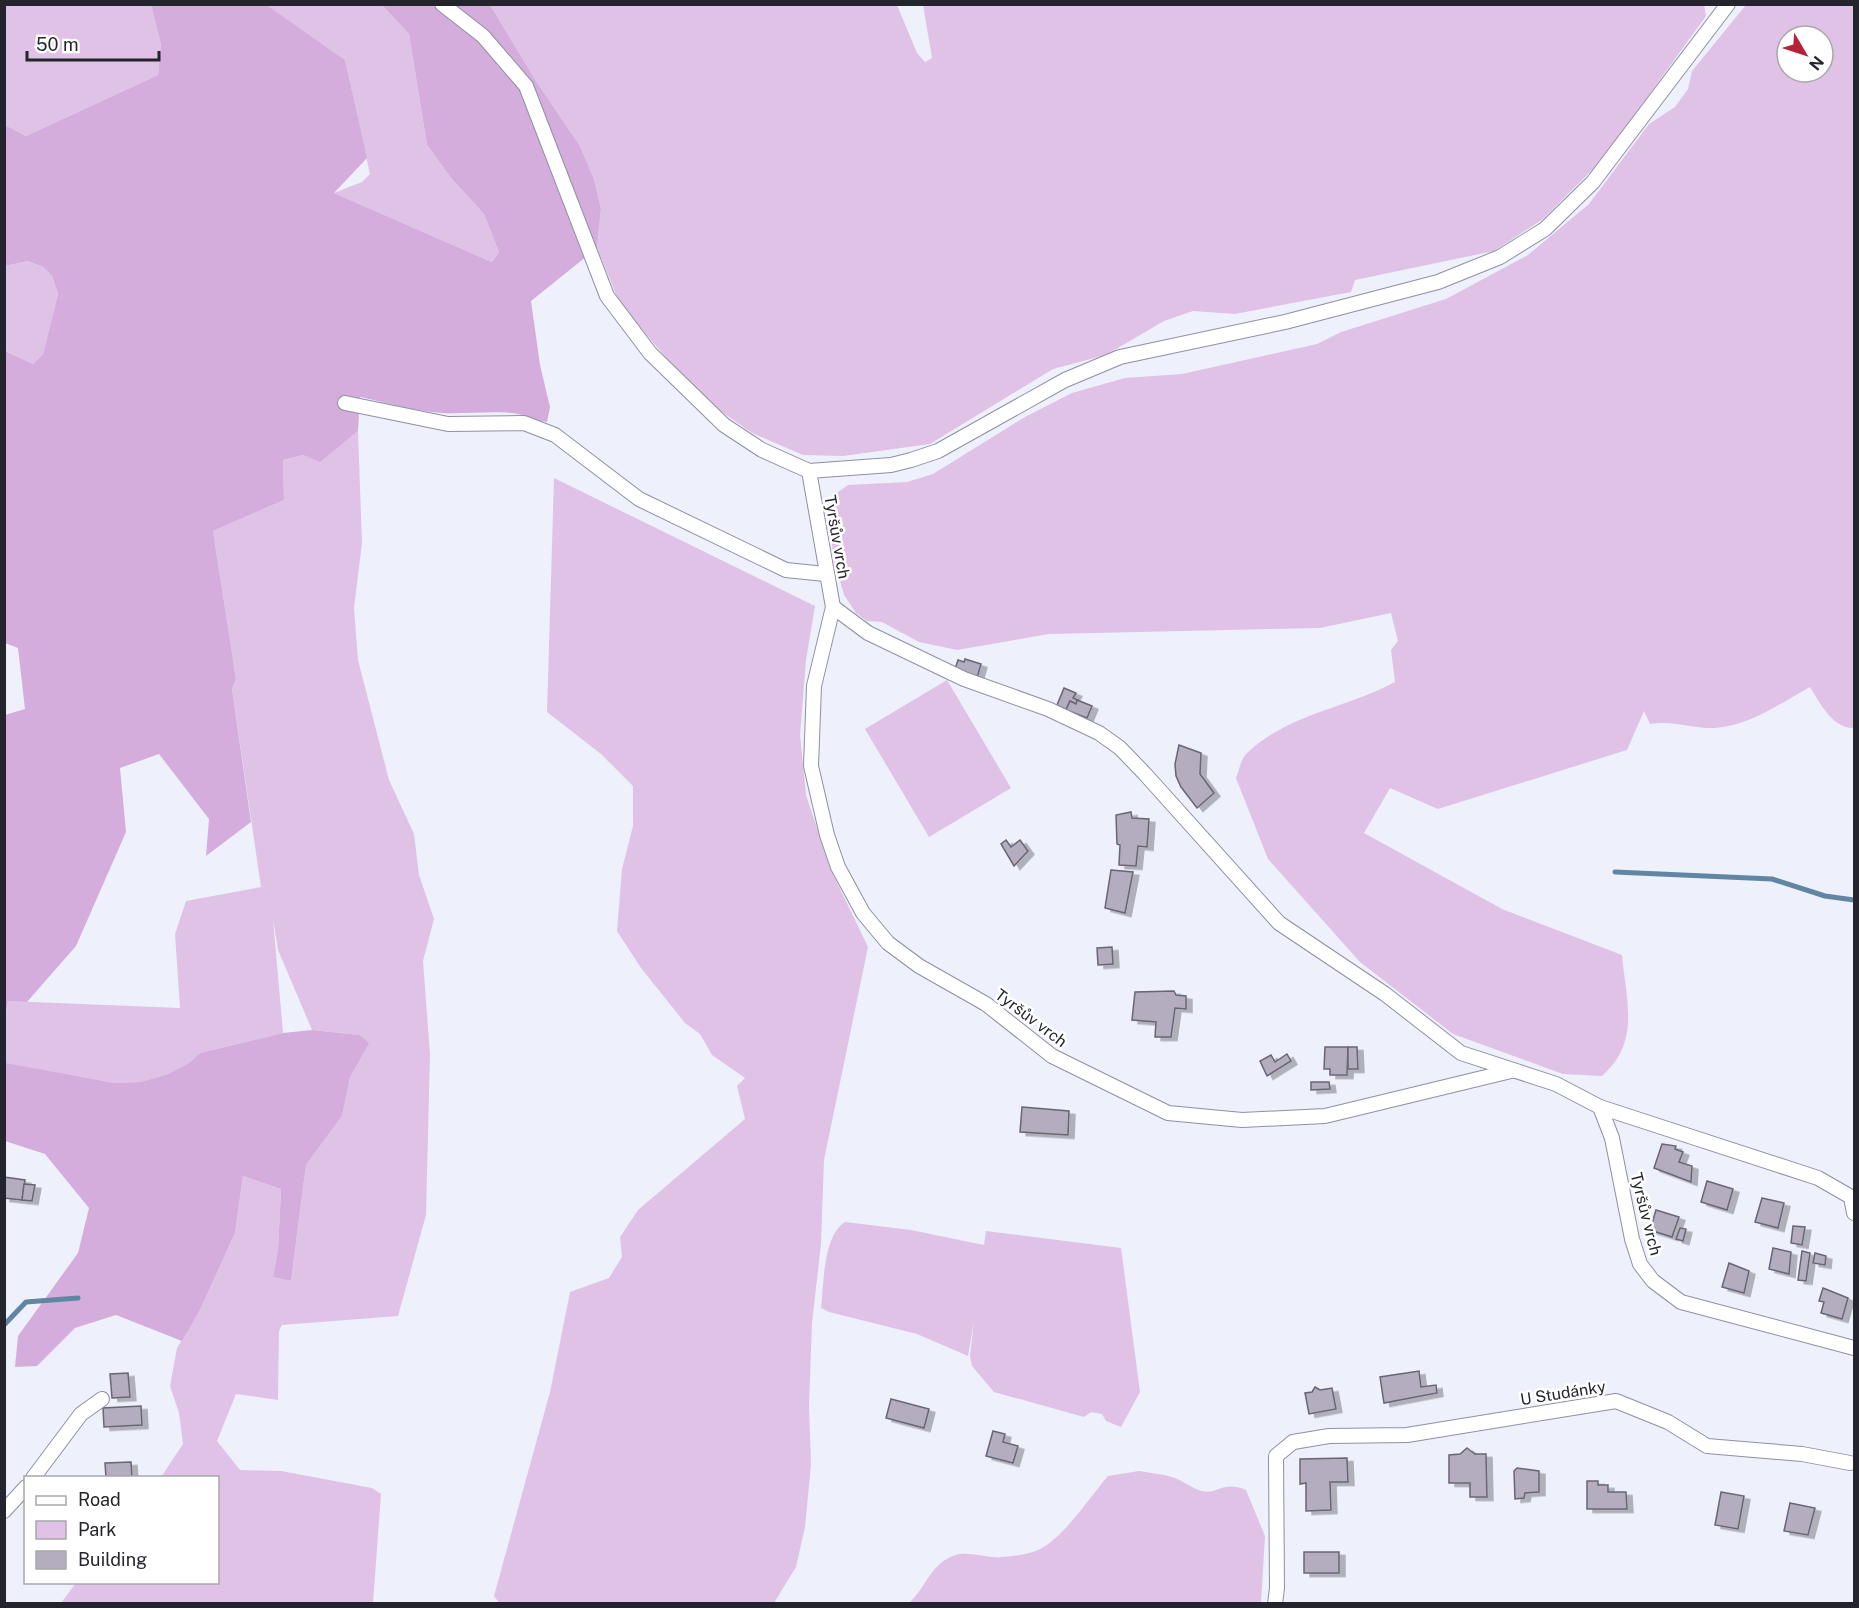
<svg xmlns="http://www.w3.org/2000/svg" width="1859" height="1608" font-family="'Public Sans',sans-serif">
	<defs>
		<filter id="shadow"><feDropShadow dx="6" dy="3.5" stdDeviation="0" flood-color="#0004"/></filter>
	</defs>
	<rect width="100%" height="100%" fill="#eef0fc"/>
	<g fill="#e0c2e7" fill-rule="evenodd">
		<path d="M1704 4 1706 16 1602 160 1543 219 1494 251 1355 280 1351 292 1235 314 1193 311 1164 321 1106 355 1053 369 930 444 843 456 803 455 752 433 712 405 668 360 620 304 597 248 601 209 594 179 580 146 536 81 490 5H897L917 53 925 62 932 58 923 5Z"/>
		<path d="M4 5H151L161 45 158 75 26 136 5 125Z"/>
		<path d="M267 5H382L409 34 427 145 451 178 484 214 499 252 492 262 334 193 362 182 370 174 345 60Z"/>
		<path d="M1746 5H1854V728C1833 729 1820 703 1810 687 1781 703 1749 726 1715 728 1693 729 1672 720 1650 724L1644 711 1627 750 1438 809 1390 788 1364 833 1502 909 1622 955C1626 1001 1641 1042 1602 1076L1563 1074 1453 1034 1360 962 1268 859 1236 778C1239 771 1241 758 1247 753 1288 714 1347 708 1395 682L1391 650 1398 641 1391 613 1320 628 1049 634 957 650 919 642 882 622 867 621 856 613 844 595 835 563 826 507 834 495 848 485 907 482 933 474 1025 417 1072 393 1125 378 1182 374 1317 344 1341 332 1446 299 1528 255 1589 204 1649 124 1675 107 1688 89 1692 71ZM1787 36H1823V72H1787Z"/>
		<path d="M28 261 43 267 52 276 58 294 43 354 33 364 5 351V266Z"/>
		<path d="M358 431 362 543 354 608 358 660 389 780 414 834 419 875 434 919 423 961 430 1054 426 1215 398 1316 282 1325 279 1331 278 1400 236 1394 217 1441 240 1470 281 1471 372 1488 381 1494 373 1603H61L76 1583 218 1582V1478L161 1477 183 1444 179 1413 170 1386 177 1348 200 1310 235 1233 243 1176 281 1189 278 1250 273 1277 291 1281 306 1165 342 1116 350 1076 368 1043 360 1035 312 1030 278 950 273 919 283 1033 200 1053 189 1063 168 1074 142 1082 114 1083 6 1065 5 1017 8 1001 180 1008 175 934 186 901 261 887 232 689 236 679 213 531 284 500 283 460 303 455 320 461Z"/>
		<path d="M554 478 815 606 806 660 800 735 806 795 831 870 868 947 824 1160 821 1244 812 1323 809 1406 811 1464 805 1527 796 1567 774 1603 500 1604 494 1596 550 1392 570 1292 609 1278 622 1257 620 1237 638 1210 745 1119 737 1086 745 1078 712 1055 700 1034 685 1023 641 968 617 931 622 869 633 826V786L601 754 547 712Z"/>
		<path d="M947 680 1011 788 929 837 865 729Z"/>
		<path d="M845 1222 911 1230 984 1245 986 1231 1121 1248 1140 1392 1121 1427 1106 1421 1102 1414 1091 1412 1084 1417 994 1392 972 1366 970 1356 974 1321 968 1356 917 1334 829 1312 821 1308C824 1283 823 1236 845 1222Z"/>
		<path d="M1139 1471C1150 1473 1162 1474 1172 1477 1182 1480 1191 1488 1202 1491 1219 1495 1221 1480 1246 1490L1265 1536 1261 1603H909C926 1588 931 1562 956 1555 969 1551 988 1559 1002 1557 1014 1556 1027 1555 1038 1550 1062 1540 1090 1497 1108 1476Z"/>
	</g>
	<g fill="#d4addd">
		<path d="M151 5H267L345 60 367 158 334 193 492 262 499 252 484 214 451 178 427 145 409 34 382 5H490L536 81 580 146 594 179 601 209 597 248 531 301 540 365 550 407 547 422C534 421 526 414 512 413 489 411 465 414 442 413 414 411 387 403 360 397L358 431 320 462 303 455 283 460 284 500 213 531 236 679 232 689 251 822 206 856 209 819 159 754 120 768 126 832 76 946 27 1002 8 1001 5 1017V715L25 709 18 648 5 643V351L33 364 43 354 58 294 52 276 43 267 28 261 5 266V125L26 136 158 75 161 45Z"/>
		<path d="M312 1030 360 1035 369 1043 350 1077 342 1116 306 1165 291 1281 273 1277 278 1250 281 1189 243 1176 235 1233 200 1310 182 1341 116 1315 75 1328 37 1366 15 1367 18 1336 78 1253 89 1208 45 1154 5 1141V1063L114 1083 141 1082 168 1074 189 1063 200 1053 283 1033Z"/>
	</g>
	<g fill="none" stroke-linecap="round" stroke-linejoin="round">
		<g stroke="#6086a3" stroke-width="5">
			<path d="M1615 872 1772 879 1825 896 1854 900"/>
			<path d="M4 1325 26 1302 78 1298"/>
		</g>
	</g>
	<g fill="#b3adbf" stroke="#6a6575" stroke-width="1.5" filter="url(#shadow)">
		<path d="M965 659 981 664 977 678 955 669 958 660 964 662Z"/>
		<path d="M1064 688 1076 693 1073 698 1078 700 1076 704 1070 701 1066 710 1057 705Z"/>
		<path d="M1077 700 1092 706 1087 718 1066 710 1070 701 1076 704Z"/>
		<path d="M1179 745 1201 753 1200 774 1214 793 1197 808 1181 787 1176 776 1175 764Z"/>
		<path d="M1131 812 1132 818 1149 819 1147 847 1138 846 1136 866 1119 865 1120 845 1117 844 1116 815Z"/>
		<path d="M1006 840 1011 847 1020 840 1028 851 1014 866 1001 844Z"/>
		<path d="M1111 870 1133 872 1125 913 1105 908Z"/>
		<path d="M1112 947 1113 964 1098 965 1097 948Z"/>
		<path d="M1174 991 1176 995 1186 996V1009L1175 1008 1171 1037H1155L1156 1022 1132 1020 1135 992Z"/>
		<path d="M1325 1047H1348L1347 1075H1330V1069H1324Z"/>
		<path d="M1348 1047H1357L1358 1069H1348Z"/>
		<path d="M1287 1054 1291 1061 1267 1076 1260 1061 1271 1055 1275 1062Z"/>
		<path d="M1311 1082H1329L1330 1089 1311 1090Z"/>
		<path d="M1022 1107 1069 1111 1068 1135 1020 1132Z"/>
		<path d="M1662 1144 1676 1146 1675 1149 1683 1152 1679 1162 1692 1166 1691 1182 1654 1168Z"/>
		<path d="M4 1177 25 1180 22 1200 4 1198Z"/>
		<path d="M1707 1181 1733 1189 1727 1210 1701 1202Z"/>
		<path d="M24 1184 35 1185 32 1201 22 1200Z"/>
		<path d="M1762 1198 1784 1203 1778 1228 1755 1222Z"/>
		<path d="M1656 1210 1679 1217 1672 1237 1650 1230Z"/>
		<path d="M1793 1226 1805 1227 1802 1245 1791 1243Z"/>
		<path d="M1680 1228 1686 1229 1683 1241 1676 1239Z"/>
		<path d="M1773 1248 1791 1252 1789 1274 1769 1269Z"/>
		<path d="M1802 1251 1810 1253 1806 1281 1798 1280Z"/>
		<path d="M1815 1253 1826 1256 1825 1265 1813 1263Z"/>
		<path d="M1729 1263 1749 1271 1744 1293 1722 1287Z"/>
		<path d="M1823 1288 1848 1298 1842 1319 1821 1313 1824 1302 1819 1301Z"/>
		<path d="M1419 1371 1421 1387 1436 1385 1437 1393 1384 1403 1380 1377Z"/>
		<path d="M128 1373 130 1397 112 1398 110 1374Z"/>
		<path d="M1315 1387 1320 1390 1332 1388 1336 1409 1309 1414 1305 1393 1312 1392Z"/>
		<path d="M891 1399 929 1409 924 1428 886 1418Z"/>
		<path d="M141 1406 142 1425 104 1427 103 1408Z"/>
		<path d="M993 1431 1005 1434 1003 1442 1018 1446 1013 1463 986 1456Z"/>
		<path d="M1467 1448 1475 1454H1486L1487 1497H1470V1483H1449V1455L1460 1454Z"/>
		<path d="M1347 1458 1348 1482H1330L1331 1510 1306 1511V1483L1300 1484V1459Z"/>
		<path d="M131 1462 132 1478H106L105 1463Z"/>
		<path d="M1517 1468 1539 1471V1492L1525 1493 1524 1498 1515 1499 1514 1471Z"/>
		<path d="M1587 1481H1598V1485H1608V1492H1626L1627 1509H1587Z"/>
		<path d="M1721 1492 1744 1496 1738 1529 1715 1525Z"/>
		<path d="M1790 1503 1815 1508 1808 1535 1784 1531Z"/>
		<rect x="1304" y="1552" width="35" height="21"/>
	</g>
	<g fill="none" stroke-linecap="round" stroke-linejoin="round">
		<defs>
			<g id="minor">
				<path d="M442 4 483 36 526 86 607 296 650 353 724 425 762 450 809 471 891 465 911 460 938 451 1065 380 1120 357 1285 322 1438 282 1500 257 1545 229 1593 182 1728 4"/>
				<path d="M345 403 448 424 524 423 555 435 639 499 786 570 825 574"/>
				<path d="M809 471 833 607 814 686 811 766 827 835 838 867 863 913 888 943 919 966 986 1004 1052 1056 1168 1113 1242 1120 1325 1116 1511 1071"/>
				<path d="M833 607 868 633 964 679 1048 709 1099 733 1120 748 1145 774 1279 923 1385 994 1461 1053 1556 1084 1600 1107 1612 1138 1632 1239 1640 1264 1653 1281 1681 1302 1854 1348"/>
				<path d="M1600 1107 1818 1178 1851 1197 1854 1213"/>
				<path d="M33 1478 81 1414 102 1399"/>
				<path d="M4 1511 26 1487"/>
				<path d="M1275 1604 1277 1588 1276 1456 1293 1442 1329 1436 1407 1435 1616 1401 1668 1422 1707 1446 1802 1454 1850 1463"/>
			</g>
		</defs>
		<use href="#minor" stroke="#8e90a2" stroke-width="16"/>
		<use href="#minor" stroke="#fff" stroke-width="14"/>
	</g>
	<g text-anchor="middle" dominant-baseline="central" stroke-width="5" stroke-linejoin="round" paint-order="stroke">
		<g font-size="16" fill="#24252c" stroke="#fff">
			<text transform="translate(837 537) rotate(80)">Tyršův vrch</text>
			<text transform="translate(1031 1018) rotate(37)">Tyršův vrch</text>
			<text transform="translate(1646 1214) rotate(76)">Tyršův vrch</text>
			<text transform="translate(1563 1393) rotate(-9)">U Studánky</text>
		</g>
	</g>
	<rect width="1859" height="1608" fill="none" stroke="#24252c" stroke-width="12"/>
	<rect x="24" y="1476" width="195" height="108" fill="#ffffff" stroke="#a7a8ab" stroke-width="1.5"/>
	<rect x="36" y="1496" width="30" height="9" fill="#ffffff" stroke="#a7a8ab" stroke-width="1.5"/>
	<text x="78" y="1506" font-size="18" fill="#24252c">Road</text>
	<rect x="36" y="1521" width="30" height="18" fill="#e0c2e7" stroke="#a7a8ab" stroke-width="1.5"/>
	<text x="78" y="1536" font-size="18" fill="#24252c">Park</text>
	<rect x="36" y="1551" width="30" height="18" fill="#b3adbf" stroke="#a7a8ab" stroke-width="1.5"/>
	<text x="78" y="1566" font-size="18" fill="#24252c">Building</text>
	<g transform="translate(1805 54) rotate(129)"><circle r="28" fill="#ffffff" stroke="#a7a8ab" stroke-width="1.5"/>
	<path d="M0-4.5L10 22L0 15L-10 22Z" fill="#b52339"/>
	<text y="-9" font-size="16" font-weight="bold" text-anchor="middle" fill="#24252c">N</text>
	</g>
	<path d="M27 51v9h132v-9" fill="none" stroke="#24252c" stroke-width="3"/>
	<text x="36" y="51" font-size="18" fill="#24252c" stroke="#ffffff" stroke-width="4.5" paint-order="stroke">50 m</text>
</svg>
